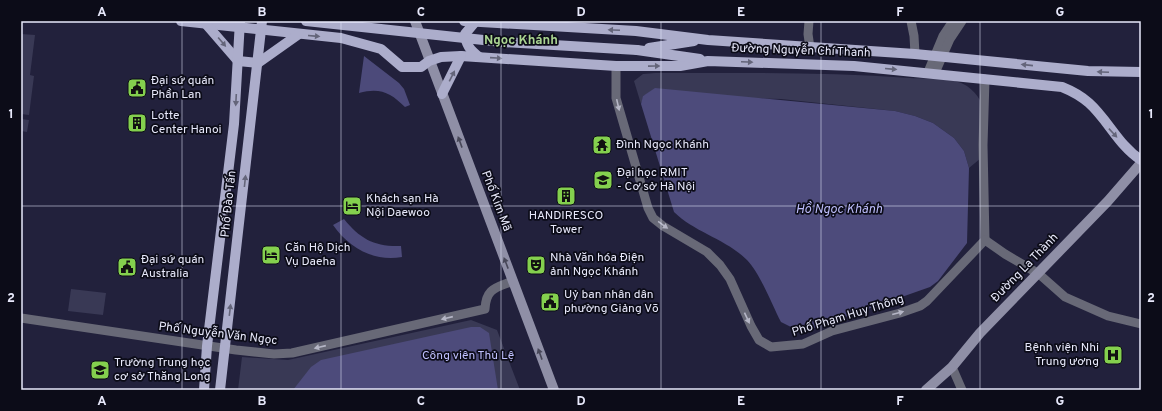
<svg xmlns="http://www.w3.org/2000/svg" width="1162" height="411" font-family="Overpass,sans-serif">
	<rect width="100%" height="100%" fill="#22213c"/>
	<g fill="#393955">
		<path d="M21 34 35 35 30 75 34 76 29 115 21 114Z"/>
		<path d="M655 73C740 73 826 72 910 78 927 79 953 77 967 86 990 102 986 129 987 153L969 168 964 151 954 138 933 123 915 116 895 111 781 99 644 95 641 104 634 81 643 74Z"/>
		<path d="M21 119 29 120 27 132 21 131Z"/>
		<path d="M71 289 106 293 103 315 68 311Z"/>
		<path d="M471 320 497 330 520 390H238L242 357 288 360Z"/>
	</g>
	<path fill="#4c4a7a" d="M364 56 399 83 404 89 410 105 405 107C391 93 380 87 359 93Z"/>
	<g fill="#4d4b7b">
		<path d="M655 88 895 111 915 116 933 123 954 138 964 151 969 168 967 243 938 281 930 287 808 330H797L781 322C772 305 760 273 747 260 726 239 694 232 674 212L641 104 643 96Z"/>
		<path d="M344 219C360 239 375 247 401 246L402 257C374 262 349 248 333 225Z"/>
		<path d="M471 327H480L489 333 498 390H293L311 367 321 360Z"/>
	</g>
	<g fill="none" stroke-linecap="round" stroke-linejoin="round">
		<g stroke="#686977" stroke-width="9">
			<path d="M809 21 808 34 810 48"/>
			<path d="M911 21 914 36 915 54"/>
			<path d="M616 66V98L648 208 653 218 663 226 707 252 720 265 730 279 751 326 759 340 771 347 803 344 832 331 900 313 920 306 927 301 985 240 983 145 985 79"/>
			<path d="M928 72 943 36 953 21"/>
			<path d="M935 73 950 39 962 21"/>
			<path d="M985 240 1005 254 1039 274 1065 297 1108 316 1141 324"/>
			<path d="M21 318 236 350 274 354 292 353 485 309C486 288 496 288 513 281"/>
			<path d="M952 367 962 390"/>
		</g>
		<g stroke="#8f8fa6" stroke-width="10">
			<path d="M415 21 554 390"/>
			<path d="M926 390 952 367 980 333 1108 201 1141 163"/>
		</g>
		<g stroke="#acadcb" stroke-width="10">
			<path d="M181 21 341 38 381 49 402 67H421L429 61 441 57 461 56 616 66H680L708 61 854 66 1062 87C1072 91 1081 96 1089 103 1108 120 1119 146 1141 160"/>
			<path d="M464 21 636 31 708 40 915 54 1088 71 1141 72"/>
			<path d="M475 22 465 34C466 45 470 50 479 57"/>
			<path d="M206 24 238 61 258 63 299 34"/>
			<path d="M649 48 694 41"/>
			<path d="M637 50 700 59"/>
			<path d="M442 94 461 56"/>
			<path d="M204 390 207 346 234 124 240 21"/>
			<path d="M220 390 262 21"/>
		</g>
		<path stroke="#acadcb" stroke-width="10" d="M306 21 502 42 637 50"/>
	</g>
	<defs><path id="oneway-solid" d="M-6-.8H1V-3.2L6.5 0L1 3.2V.8H-6Z"/></defs>
	<g fill="#64657a">
		<use href="#oneway-solid" transform="translate(614 30) rotate(-178)"/>
		<use href="#oneway-solid" transform="translate(314 36) rotate(5)"/>
		<use href="#oneway-solid" transform="translate(222 42) rotate(50)"/>
		<use href="#oneway-solid" transform="translate(496 58) rotate(4)"/>
		<use href="#oneway-solid" transform="translate(747 62) rotate(2)"/>
		<use href="#oneway-solid" transform="translate(1027 65) rotate(-174)"/>
		<use href="#oneway-solid" transform="translate(654 66) rotate(-1)"/>
		<use href="#oneway-solid" transform="translate(891 69) rotate(5)"/>
		<use href="#oneway-solid" transform="translate(1103 72) rotate(-177)"/>
		<use href="#oneway-solid" transform="translate(452 76) rotate(-63)"/>
		<use href="#oneway-solid" transform="translate(236 100) rotate(93)"/>
		<use href="#oneway-solid" transform="translate(1113 133) rotate(47)"/>
		<use href="#oneway-solid" transform="translate(245 181) rotate(-84)"/>
		<use href="#oneway-solid" transform="translate(230 310) rotate(-83)"/>
	</g>
	<g fill="#b5b6c6">
		<use href="#oneway-solid" transform="translate(618 105) rotate(77)"/>
		<use href="#oneway-solid" transform="translate(663 225) rotate(36)"/>
		<use href="#oneway-solid" transform="translate(898 313) rotate(-15)"/>
		<use href="#oneway-solid" transform="translate(447 318) rotate(167)"/>
		<use href="#oneway-solid" transform="translate(747 318) rotate(65)"/>
		<use href="#oneway-solid" transform="translate(320 347) rotate(167)"/>
	</g>
	<g fill="#474758">
		<use href="#oneway-solid" transform="translate(460 142) rotate(-110)"/>
		<use href="#oneway-solid" transform="translate(506 263) rotate(-111)"/>
		<use href="#oneway-solid" transform="translate(540 354) rotate(-110)"/>
	</g>
	<path fill="none" stroke="#e8e9fb" stroke-width="1" stroke-opacity="0.55" d="M182 21V390M341 21V390M501 21V390M661 21V390M821 21V390M980 21V390M21 206H1141"/>
	<defs>
		<symbol id="civic-square" viewBox="-11 -11 22 22"><rect x="-9" y="-9" width="18" height="18" rx="4" fill="#84d04e" stroke="#0c0c18"/><path d="M-.6-6.5H3V-4.5H.6V-3L4-1V1h2V6H-6V1h2V-1L-.6-3ZM-1.2 2.5V6h2.4V2.5Z" fill="#111"/></symbol>
		<symbol id="building-square" viewBox="-11 -11 22 22"><rect x="-9" y="-9" width="18" height="18" rx="4" fill="#84d04e" stroke="#0c0c18"/><path d="M-4-6H4V6H1V3H-1V6H-4ZM-2.5-4.3h1.7v1.8h-1.7ZM.8-4.3h1.7v1.8H.8ZM-2.5-1h1.7V.8h-1.7ZM.8-1h1.7V.8H.8Z" fill="#111"/></symbol>
		<symbol id="temple-square" viewBox="-11 -11 22 22"><rect x="-9" y="-9" width="18" height="18" rx="4" fill="#84d04e" stroke="#0c0c18"/><path d="M0-6L5-2H3V0L6.5 2.5H4V6H1.5V3h-3V6H-4V2.5H-6.5L-3 0V-2H-5Z" fill="#111"/></symbol>
		<symbol id="university-square" viewBox="-11 -11 22 22"><rect x="-9" y="-9" width="18" height="18" rx="4" fill="#84d04e" stroke="#0c0c18"/><path d="M0-5L7-2L0 1L-7-2ZM-4 1L0 2.5L4 1V4Q0 6-4 4Z" fill="#111"/></symbol>
		<symbol id="hotel-square" viewBox="-11 -11 22 22"><rect x="-9" y="-9" width="18" height="18" rx="4" fill="#84d04e" stroke="#0c0c18"/><path d="M-6-4.5h1.5V1H6V5H4.5V3h-9V5H-6ZM-4 0a1.8 1.8 0 1 1 3.6 0ZM.5 0V-2.5h3Q6-2.5 6 0Z" fill="#111"/></symbol>
		<symbol id="theatre-square" viewBox="-11 -11 22 22"><rect x="-9" y="-9" width="18" height="18" rx="4" fill="#84d04e" stroke="#0c0c18"/><path d="M-5-5.5Q0-4 5-5.5V0Q5 5 0 6Q-5 5-5 0ZM-3.3-2.5H-1v1.5H-3.3ZM1-2.5H3.3v1.5H1ZM-2.8 1Q0 5.5 2.8 1Z" fill="#111"/></symbol>
		<symbol id="hospital-square" viewBox="-11 -11 22 22"><rect x="-9" y="-9" width="18" height="18" rx="4" fill="#84d04e" stroke="#0c0c18"/><path d="M-5-5h3v3.5h4V-5h3V5h-3V1.5h-4V5h-3Z" fill="#111"/></symbol>
		<symbol id="school-square" viewBox="-11 -11 22 22"><rect x="-9" y="-9" width="18" height="18" rx="4" fill="#84d04e" stroke="#0c0c18"/><path d="M0-5L7-2L0 1L-7-2ZM-4 1L0 2.5L4 1V4Q0 6-4 4Z" fill="#111"/></symbol>
	</defs>
	<g fill-rule="evenodd">
		<use href="#civic-square" x="126" y="77" width="22" height="22"/>
		<use href="#building-square" x="126" y="112" width="22" height="22"/>
		<use href="#temple-square" x="591" y="134" width="22" height="22"/>
		<use href="#university-square" x="592" y="169" width="22" height="22"/>
		<use href="#building-square" x="555" y="185" width="22" height="22"/>
		<use href="#hotel-square" x="341" y="195" width="22" height="22"/>
		<use href="#hotel-square" x="260" y="244" width="22" height="22"/>
		<use href="#theatre-square" x="525" y="254" width="22" height="22"/>
		<use href="#civic-square" x="116" y="256" width="22" height="22"/>
		<use href="#civic-square" x="539" y="291" width="22" height="22"/>
		<use href="#hospital-square" x="1102" y="344" width="22" height="22"/>
		<use href="#school-square" x="89" y="359" width="22" height="22"/>
	</g>
	<g text-anchor="middle" dominant-baseline="central" stroke-width="3.5" stroke-linejoin="round" paint-order="stroke">
		<g font-size="12" fill="#e8e9fb" stroke="#0c0c18">
			<text transform="translate(801 51) rotate(2)">Đường Nguyễn Chí Thanh</text>
			<text transform="translate(496 201) rotate(69)">Phố Kim Mã</text>
			<text transform="translate(229 204) rotate(-84)">Phố Đào Tấn</text>
			<text transform="translate(1025 268) rotate(-46)">Đường La Thành</text>
			<text transform="translate(848 316) rotate(-17)">Phố Phạm Huy Thông</text>
			<text transform="translate(218 334) rotate(7)">Phố Nguyễn Văn Ngọc</text>
		</g>
		<g font-size="12" fill="#e8e9fb" stroke="#0c0c18" text-anchor="start">
			<text x="151" y="81">Đại sứ quán<tspan x="151" dy="14">Phần Lan</tspan></text>
			<text x="151" y="116">Lotte<tspan x="151" dy="14">Center Hanoi</tspan></text>
			<text x="616" y="145">Đình Ngọc Khánh</text>
			<text x="617" y="173">Đại học RMIT<tspan x="617" dy="14">- Cơ sở Hà Nội</tspan></text>
			<text x="366" y="199">Khách sạn Hà<tspan x="366" dy="14">Nội Daewoo</tspan></text>
			<text x="566" y="216" text-anchor="middle">HANDIRESCO<tspan x="566" dy="14">Tower</tspan></text>
			<text x="285" y="248">Căn Hộ Dịch<tspan x="285" dy="14">Vụ Daeha</tspan></text>
			<text x="550" y="258">Nhà Văn hóa Điện<tspan x="550" dy="14">ảnh Ngọc Khánh</tspan></text>
			<text x="141" y="260">Đại sứ quán<tspan x="141" dy="14">Australia</tspan></text>
			<text x="564" y="295">Uỷ ban nhân dân<tspan x="564" dy="14">phường Giảng Võ</tspan></text>
			<text x="1099" y="348" text-anchor="end">Bệnh viện Nhi<tspan x="1099" dy="14">Trung ương</tspan></text>
			<text x="114" y="363">Trường Trung học<tspan x="114" dy="14">cơ sở Thăng Long</tspan></text>
		</g>
		<g font-size="12" fill="#c0c0fe" stroke="#0c0c18">
			<text x="468" y="356">Công viên Thủ Lệ</text>
		</g>
		<g font-size="13" font-weight="bold" fill="#aad491" stroke="#0c0c18">
			<text x="521" y="41">Ngọc Khánh</text>
		</g>
		<g font-size="13" font-style="italic" fill="#bdbdfb" stroke="#0c0c18">
			<text x="839" y="210">Hồ Ngọc Khánh</text>
		</g>
	</g>
	<rect width="1162" height="411" fill="none" stroke="#0c0c18" stroke-width="44"/>
	<rect x="22" y="22" width="1118" height="367" fill="none" stroke="#e8e9fb" stroke-width="1.5"/>
	<g font-size="13" text-anchor="middle" font-weight="bold" fill="#e8e9fb">
		<text x="102" y="16">A</text>
		<text x="262" y="16">B</text>
		<text x="421" y="16">C</text>
		<text x="581" y="16">D</text>
		<text x="741" y="16">E</text>
		<text x="900" y="16">F</text>
		<text x="1060" y="16">G</text>
		<text x="11" y="118">1</text>
		<text x="1151" y="118">1</text>
		<text x="11" y="302">2</text>
		<text x="1151" y="302">2</text>
		<text x="102" y="405">A</text>
		<text x="262" y="405">B</text>
		<text x="421" y="405">C</text>
		<text x="581" y="405">D</text>
		<text x="741" y="405">E</text>
		<text x="900" y="405">F</text>
		<text x="1060" y="405">G</text>
	</g>
</svg>
